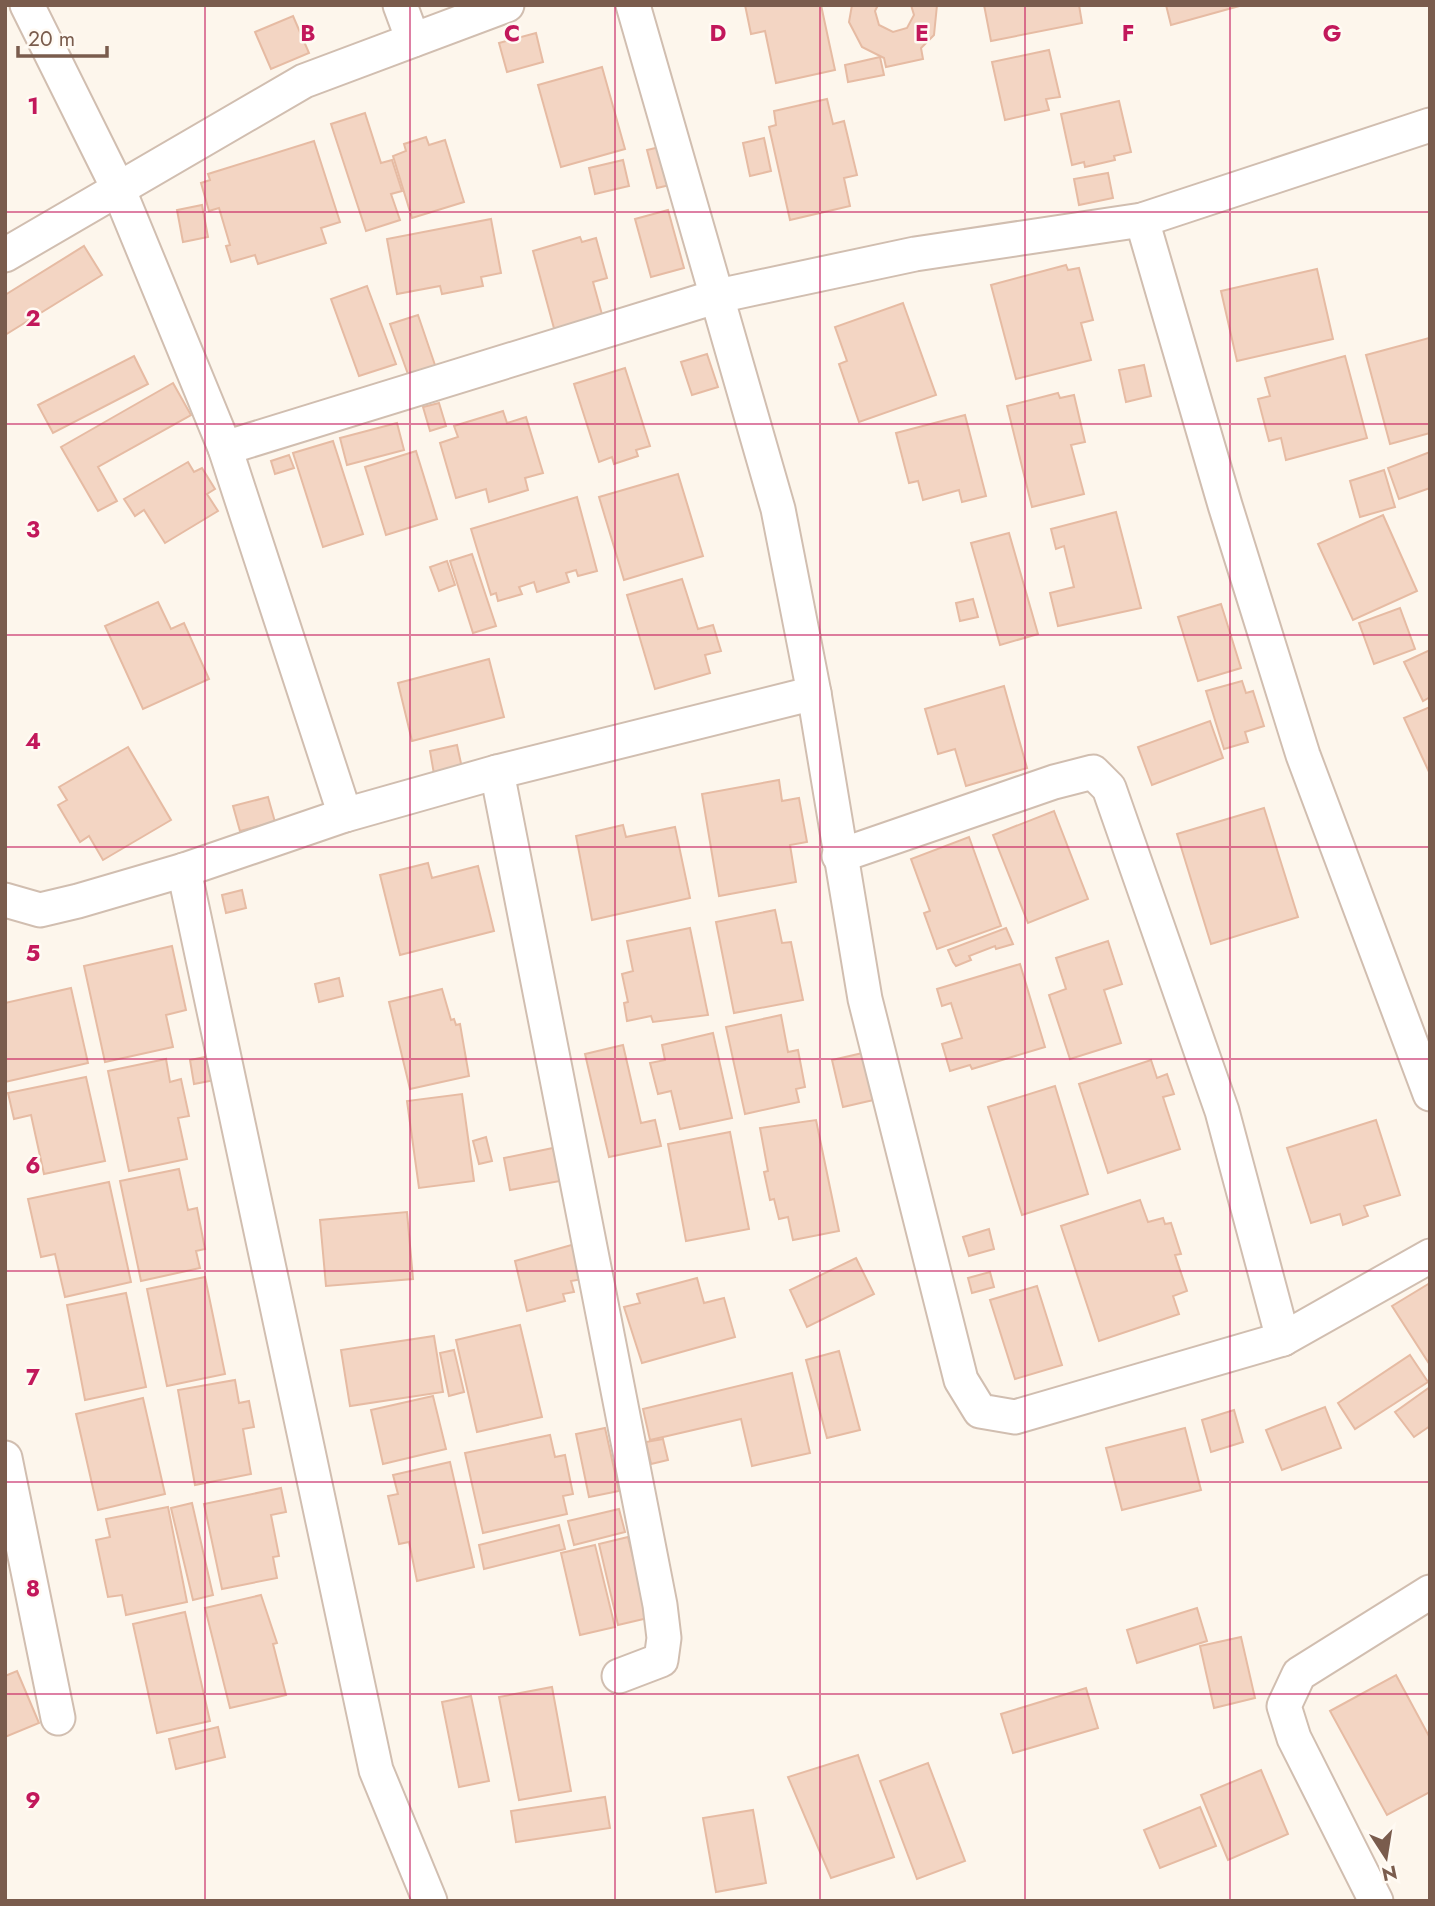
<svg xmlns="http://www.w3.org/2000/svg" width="1435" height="1906" font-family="Jost,sans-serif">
	<rect width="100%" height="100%" fill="#fdf6ec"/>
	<g fill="#f3d5c3" stroke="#e6bba3" stroke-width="2">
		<path d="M745 5H821L835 70 776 83 765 31 751 34Z"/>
		<path d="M852 5H878L875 11 879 25 893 32 907 28 914 15 911 5H937L934 35 921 48 923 59 886 67 884 58 862 47 849 22Z"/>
		<path d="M984 5H1079L1082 23 991 41Z"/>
		<path d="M1166 5H1243L1171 25Z"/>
		<path d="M293 16 309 53 271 69 255 32Z"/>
		<path d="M536 33 543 62 507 72 499 43Z"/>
		<path d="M1049 50 1060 97 1046 99 1049 110 1005 120 992 62Z"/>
		<path d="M880 57 884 75 848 82 845 65Z"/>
		<path d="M602 67 625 149 561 167 538 85Z"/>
		<path d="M827 99 833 124 844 121 857 175 844 178 850 206 790 220 769 127 776 125 774 111Z"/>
		<path d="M1119 101 1131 152 1114 156 1115 160 1085 167 1084 162 1072 165 1061 114Z"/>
		<path d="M365 113 381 163 392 160 402 191 391 194 400 220 366 231 331 124Z"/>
		<path d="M426 137 429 145 445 140 464 202 412 218 393 156 406 151 404 144Z"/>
		<path d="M764 138 771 171 750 176 743 143Z"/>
		<path d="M314 141 340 222 321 228 326 243 258 264 255 255 231 262 226 246 230 245 219 208 209 211 201 183 210 180 208 174Z"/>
		<path d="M664 146 674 184 657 188 647 150Z"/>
		<path d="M623 160 629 186 595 194 589 168Z"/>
		<path d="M1108 173 1113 198 1079 205 1074 179Z"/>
		<path d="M202 205 208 237 183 242 177 210Z"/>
		<path d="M668 210 684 268 651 277 635 219Z"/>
		<path d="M491 219 501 273 481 277 483 286 442 294 440 286 397 294 387 239Z"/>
		<path d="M580 237 582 242 596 238 607 278 593 282 603 318 555 332 533 251Z"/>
		<path d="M84 246 102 275 5 335V295Z"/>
		<path d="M1066 265 1068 270 1079 268 1093 320 1081 323 1091 360 1016 379 991 285Z"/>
		<path d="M1317 269 1333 339 1237 361 1221 291Z"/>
		<path d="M367 286 396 364 359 376 331 299Z"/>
		<path d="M903 303 936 395 859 422 839 364 847 361 835 327Z"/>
		<path d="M418 315 436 368 409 377 390 324Z"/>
		<path d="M1429 338 1430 433 1390 444 1366 355Z"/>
		<path d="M707 354 718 387 692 395 681 362Z"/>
		<path d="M134 356 148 384 53 433 38 405Z"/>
		<path d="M1345 356 1367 438 1286 460 1281 438 1269 441 1258 399 1270 396 1265 378Z"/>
		<path d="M1144 365 1151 396 1126 402 1119 370Z"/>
		<path d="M625 368 650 446 636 450 638 456 614 464 612 457 599 462 574 384Z"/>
		<path d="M173 383 191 415 98 467 117 501 98 511 61 447Z"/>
		<path d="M1058 393 1060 398 1074 395 1085 442 1071 445 1084 494 1032 507 1007 406Z"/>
		<path d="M439 403 446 426 430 431 423 407Z"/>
		<path d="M503 411 507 423 526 417 543 473 525 478 528 490 489 502 486 489 456 498 440 443 458 437 454 426Z"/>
		<path d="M965 415 986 496 962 502 959 490 923 500 918 481 909 483 896 433Z"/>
		<path d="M397 423 404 450 347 465 340 438Z"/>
		<path d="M333 441 363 534 323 547 293 453Z"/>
		<path d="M416 451 437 519 386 535 365 467Z"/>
		<path d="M1430 452V488L1399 499 1388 468Z"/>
		<path d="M289 455 294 468 275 474 271 461Z"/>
		<path d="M188 462 194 472 202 468 215 489 207 494 218 511 165 543 144 510 135 516 124 499Z"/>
		<path d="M1384 470 1395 507 1360 517 1350 481Z"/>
		<path d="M678 474 703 556 624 580 599 497Z"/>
		<path d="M577 497 597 571 578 576 576 570 566 573 569 582 537 592 534 582 519 587 522 594 498 601 496 593 491 595 471 529Z"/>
		<path d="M1116 512 1141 608 1058 626 1050 593 1074 587 1064 546 1056 549 1051 529Z"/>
		<path d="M1383 515 1417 591 1353 620 1318 544Z"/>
		<path d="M1009 533 1038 634 1000 645 971 543Z"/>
		<path d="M472 554 496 626 473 633 450 561Z"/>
		<path d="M447 561 455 585 439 591 430 567Z"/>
		<path d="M682 579 698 629 713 625 721 651 705 655 710 673 655 689 627 595Z"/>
		<path d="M973 599 978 617 960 621 956 603Z"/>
		<path d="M158 602 171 629 184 623 209 679 143 709 105 626Z"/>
		<path d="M1221 604 1241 668 1198 681 1178 617Z"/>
		<path d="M1400 608 1415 649 1374 664 1359 623Z"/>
		<path d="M1430 650V697L1423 701 1404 662Z"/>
		<path d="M489 659 504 717 412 741 398 683Z"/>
		<path d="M1242 681 1246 693 1253 691 1264 726 1245 732 1248 742 1224 749 1206 691Z"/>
		<path d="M1004 686 1027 768 966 786 955 749 938 754 925 709Z"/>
		<path d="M1430 707V774L1404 718Z"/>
		<path d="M1210 721 1223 758 1152 785 1138 747Z"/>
		<path d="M457 745 462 768 434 774 430 751Z"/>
		<path d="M128 747 171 820 103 860 89 836 80 842 58 805 67 800 59 787Z"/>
		<path d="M779 780 782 801 799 798 807 842 790 845 796 882 719 896 702 794Z"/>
		<path d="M268 797 275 822 240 831 233 806Z"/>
		<path d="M1264 808 1298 917 1211 944 1177 834Z"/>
		<path d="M1054 811 1088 899 1028 923 993 835Z"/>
		<path d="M623 825 626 837 675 827 690 898 592 920 576 836Z"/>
		<path d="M969 837 1001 926 937 949 924 913 930 911 911 859Z"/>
		<path d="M428 863 432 878 478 866 494 931 400 955 380 875Z"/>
		<path d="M242 890 246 908 226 913 222 895Z"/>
		<path d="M775 910 782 943 791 942 803 1000 734 1013 716 922Z"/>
		<path d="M690 928 708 1015 653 1022 651 1016 627 1021 624 1003 628 1002 622 974 633 971 627 941Z"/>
		<path d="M1006 928 1013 944 996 949 995 946 969 956 971 960 956 966 953 962 948 950Z"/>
		<path d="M1108 941 1122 984 1104 990 1121 1043 1070 1059 1049 995 1066 989 1056 958Z"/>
		<path d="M172 946 186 1010 166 1015 173 1047 105 1062 84 966Z"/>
		<path d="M1020 964 1045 1047 972 1069 970 1065 950 1071 942 1044 962 1038 951 1003 942 1006 937 989Z"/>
		<path d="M339 978 343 996 319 1002 315 984Z"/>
		<path d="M71 988 88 1063 5 1082V1003Z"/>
		<path d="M442 989 451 1020 454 1019 456 1025 460 1024 469 1076 410 1089 389 1002Z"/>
		<path d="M781 1015 788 1052 798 1050 805 1087 796 1089 799 1102 745 1114 726 1027Z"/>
		<path d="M713 1033 732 1118 680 1129 671 1091 658 1094 650 1063 665 1060 662 1045Z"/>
		<path d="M623 1045 641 1123 655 1120 661 1146 609 1157 585 1054Z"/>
		<path d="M867 1052 878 1099 843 1107 832 1060Z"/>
		<path d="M220 1054 225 1078 194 1084 190 1060Z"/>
		<path d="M166 1059 170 1082 181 1079 189 1116 178 1118 187 1159 129 1171 108 1071Z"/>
		<path d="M1151 1060 1157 1078 1167 1074 1174 1094 1163 1097 1180 1149 1108 1173 1079 1084Z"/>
		<path d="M86 1077 105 1161 44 1174 31 1115 14 1119 8 1093Z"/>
		<path d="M1055 1086 1088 1194 1022 1215 988 1107Z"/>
		<path d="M462 1094 474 1181 419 1188 407 1101Z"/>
		<path d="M816 1120 839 1231 793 1240 788 1217 779 1219 774 1199 770 1200 764 1172 768 1171 760 1128Z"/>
		<path d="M1376 1120 1400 1195 1364 1206 1368 1216 1343 1225 1340 1214 1311 1223 1287 1148Z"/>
		<path d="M730 1132 749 1229 686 1241 668 1144Z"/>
		<path d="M486 1137 492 1161 479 1164 473 1141Z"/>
		<path d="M553 1148 560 1181 510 1190 504 1158Z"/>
		<path d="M179 1169 188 1210 197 1208 205 1249 196 1251 200 1268 141 1281 120 1181Z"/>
		<path d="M109 1182 131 1282 65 1297 55 1254 41 1257 28 1199Z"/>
		<path d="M1140 1200 1148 1222 1163 1218 1165 1224 1171 1223 1181 1254 1175 1255 1187 1291 1173 1296 1179 1314 1099 1341 1061 1226Z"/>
		<path d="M407 1212 413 1279 326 1286 320 1220Z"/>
		<path d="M989 1229 994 1249 969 1256 963 1237Z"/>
		<path d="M575 1244 583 1279 571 1281 574 1292 563 1294 565 1301 527 1311 515 1261Z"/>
		<path d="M856 1258 874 1294 807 1327 790 1290Z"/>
		<path d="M990 1272 994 1287 972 1293 968 1278Z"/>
		<path d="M205 1277 225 1374 167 1386 147 1289Z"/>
		<path d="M697 1278 704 1303 724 1298 735 1337 642 1363 624 1307 640 1303 637 1294Z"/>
		<path d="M1430 1283V1365L1392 1306Z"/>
		<path d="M1037 1286 1062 1365 1015 1379 990 1300Z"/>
		<path d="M126 1293 146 1387 85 1400 67 1305Z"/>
		<path d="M520 1325 542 1417 477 1432 456 1340Z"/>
		<path d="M434 1336 443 1392 350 1406 341 1350Z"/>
		<path d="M454 1350 464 1392 449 1396 440 1353Z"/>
		<path d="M839 1351 860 1430 827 1438 806 1360Z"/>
		<path d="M1410 1355 1428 1382 1355 1429 1338 1403Z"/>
		<path d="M792 1373 810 1453 752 1466 741 1419 650 1440 643 1409Z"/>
		<path d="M235 1380 239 1403 249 1401 254 1427 243 1429 251 1474 195 1485 178 1390Z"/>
		<path d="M1430 1387V1426L1414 1437 1395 1412Z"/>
		<path d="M433 1396 446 1449 383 1464 371 1410Z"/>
		<path d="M143 1398 165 1494 98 1510 76 1414Z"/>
		<path d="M1325 1407 1341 1448 1282 1470 1266 1430Z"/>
		<path d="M1234 1410 1243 1442 1211 1452 1202 1420Z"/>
		<path d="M605 1428 619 1491 589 1497 576 1434Z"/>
		<path d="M1185 1428 1201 1490 1122 1510 1106 1448Z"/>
		<path d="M550 1435 555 1457 565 1455 573 1494 563 1496 567 1514 483 1533 465 1453Z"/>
		<path d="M663 1439 668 1460 651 1464 646 1442Z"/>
		<path d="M450 1462 474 1567 417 1581 409 1542 399 1544 388 1496 398 1494 393 1475Z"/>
		<path d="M281 1488 286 1512 271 1515 279 1556 273 1557 277 1578 222 1589 204 1504Z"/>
		<path d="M192 1503 213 1595 193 1600 171 1508Z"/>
		<path d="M168 1507 187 1602 126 1615 122 1595 108 1597 96 1540 110 1537 106 1519Z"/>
		<path d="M619 1509 625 1532 574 1545 568 1521Z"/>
		<path d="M559 1525 565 1549 484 1569 479 1545Z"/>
		<path d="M628 1537 648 1618 618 1625 599 1544Z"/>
		<path d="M595 1545 615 1627 580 1635 561 1553Z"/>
		<path d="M261 1595 277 1643 273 1644 286 1695 230 1708 205 1608Z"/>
		<path d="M1197 1608 1207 1641 1137 1663 1127 1630Z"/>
		<path d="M185 1612 210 1721 157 1733 133 1624Z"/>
		<path d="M1241 1637 1255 1698 1214 1708 1200 1646Z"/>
		<path d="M17 1671 39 1723 5 1737V1676Z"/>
		<path d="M1396 1675 1430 1738V1792L1387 1815 1330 1711Z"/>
		<path d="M552 1687 571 1791 519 1800 499 1697Z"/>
		<path d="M1086 1688 1098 1728 1013 1753 1001 1714Z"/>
		<path d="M471 1696 489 1781 459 1787 442 1702Z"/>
		<path d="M218 1727 225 1757 176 1769 169 1739Z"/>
		<path d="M858 1755 894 1857 831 1878 788 1777Z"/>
		<path d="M928 1763 965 1861 917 1879 880 1781Z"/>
		<path d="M1261 1770 1288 1834 1228 1860 1201 1795Z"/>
		<path d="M605 1797 610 1828 516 1842 511 1811Z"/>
		<path d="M1200 1807 1216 1846 1160 1868 1144 1830Z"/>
		<path d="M753 1810 766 1883 716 1892 703 1818Z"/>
	</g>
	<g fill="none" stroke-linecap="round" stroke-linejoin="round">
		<defs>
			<g id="street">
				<path d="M27 5 118 188 225 448 345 815"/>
				<path d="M400 5 413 40"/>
				<path d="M633 5 778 509 814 693 865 999 961 1380 980 1411 1015 1417 1283 1339 1430 1256"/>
				<path d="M1142 220 1225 505 1303 755 1430 1094"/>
				<path d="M5 255 304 81 507 5"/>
				<path d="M225 448 718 296 915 254 1142 220 1430 125"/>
				<path d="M497 772 660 1605 664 1638 661 1660 619 1676"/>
				<path d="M839 856 1054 782 1093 772 1109 788 1222 1111 1283 1339"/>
				<path d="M184 870 376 1770 430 1901"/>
				<path d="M5 900 40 910 78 901 184 870 345 815 497 772 814 693"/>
				<path d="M5 1458 58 1718"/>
				<path d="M1376 1901 1294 1738 1284 1706 1299 1674 1430 1592"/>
			</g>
		</defs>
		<use href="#street" stroke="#d1beb0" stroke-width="37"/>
		<use href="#street" stroke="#fff" stroke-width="33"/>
	</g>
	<path fill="none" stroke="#c2185b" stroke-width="2" stroke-opacity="0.55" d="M205 5V1901M410 5V1901M615 5V1901M820 5V1901M1025 5V1901M1230 5V1901M5 212H1430M5 424H1430M5 635H1430M5 847H1430M5 1059H1430M5 1271H1430M5 1482H1430M5 1694H1430"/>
	<g font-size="23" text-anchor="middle" font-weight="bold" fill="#c2185b" stroke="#fffaf3" stroke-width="5" stroke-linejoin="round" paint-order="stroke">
		<text x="308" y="41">B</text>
		<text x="512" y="41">C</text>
		<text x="718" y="41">D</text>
		<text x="922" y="41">E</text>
		<text x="1128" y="41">F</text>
		<text x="1332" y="41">G</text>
		<text x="33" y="114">1</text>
		<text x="33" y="326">2</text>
		<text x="33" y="537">3</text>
		<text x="33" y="749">4</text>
		<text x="33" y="961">5</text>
		<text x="33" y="1173">6</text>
		<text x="33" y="1385">7</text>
		<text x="33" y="1596">8</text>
		<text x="33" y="1808">9</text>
	</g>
	<rect width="1435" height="1906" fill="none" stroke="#7a5c4d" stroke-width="14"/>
	<g transform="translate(1386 1857) rotate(168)" stroke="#fffaf3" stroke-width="5" paint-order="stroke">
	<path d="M0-5L12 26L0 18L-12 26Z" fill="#7a5c4d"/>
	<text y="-10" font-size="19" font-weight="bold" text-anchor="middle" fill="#7a5c4d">N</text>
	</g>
	<path d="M18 46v10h89v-10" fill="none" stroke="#7a5c4d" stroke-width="3.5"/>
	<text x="28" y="46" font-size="21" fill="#7a5c4d" stroke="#fffaf3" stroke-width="5" paint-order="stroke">20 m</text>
</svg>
